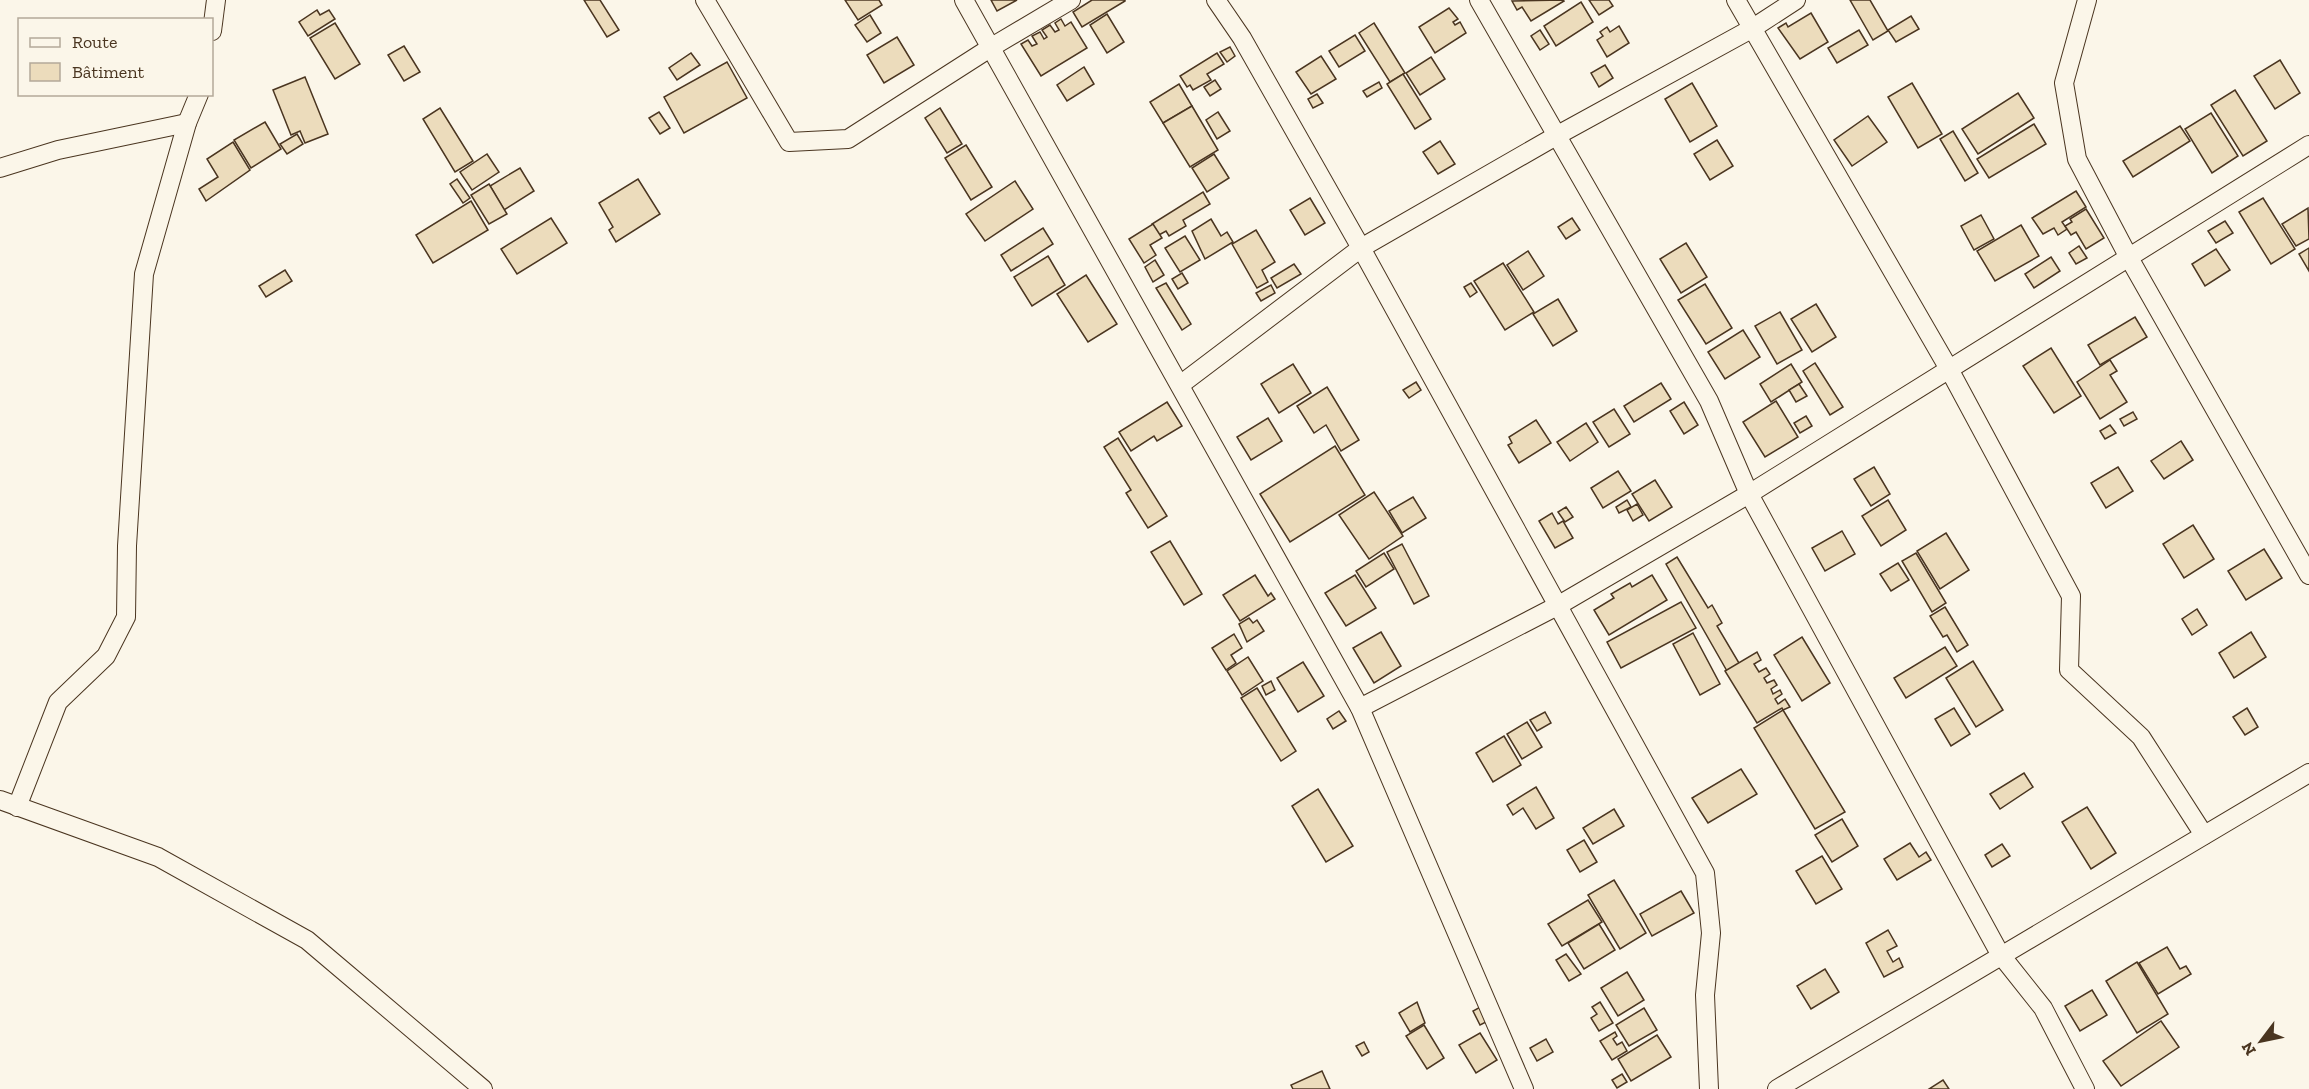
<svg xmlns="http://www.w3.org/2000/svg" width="2309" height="1089" font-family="'Zilla Slab',serif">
	<rect width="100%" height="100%" fill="#fbf6e9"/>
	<g fill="#ecdcbc" stroke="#4a3520" stroke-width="1.5">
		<path d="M584 0H600L619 30 607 37Z"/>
		<path d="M845 0H879L882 5 858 20Z"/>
		<path d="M991 0H1017L997 11Z"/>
		<path d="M1092 0H1125V1L1082 27 1073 12Z"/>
		<path d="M1589 0H1609L1613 6 1599 15Z"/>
		<path d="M1850 0H1870L1888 31 1873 40Z"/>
		<path d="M1512 1 1563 0 1564 1 1531 21 1522 7 1517 10Z"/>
		<path d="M1581 2 1593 22 1556 46 1544 26Z"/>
		<path d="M1449 8 1458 19 1453 22 1455 25 1460 22 1466 33 1435 53 1419 27Z"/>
		<path d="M317 10 320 15 329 10 335 19 308 36 299 22Z"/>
		<path d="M1811 13 1828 42 1800 59 1778 28 1786 23 1788 27Z"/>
		<path d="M1107 14 1124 42 1107 53 1090 25Z"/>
		<path d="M870 15 881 33 867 42 855 25Z"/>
		<path d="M1911 16 1919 29 1896 42 1888 30Z"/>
		<path d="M1061 19 1065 26 1071 22 1087 48 1041 76 1021 44 1028 40 1032 46 1037 44 1032 36 1040 32 1044 39 1047 37 1042 30 1050 25 1055 32 1059 30 1055 23Z"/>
		<path d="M335 23 360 64 335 79 310 38Z"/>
		<path d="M1374 23 1405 73 1390 82 1359 33Z"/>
		<path d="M1619 26 1629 43 1607 57 1597 40 1603 36 1600 32 1607 27 1610 32Z"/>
		<path d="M1540 30 1549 44 1540 50 1531 36Z"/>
		<path d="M1859 30 1868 45 1837 63 1828 48Z"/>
		<path d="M1355 35 1365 51 1339 67 1329 51Z"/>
		<path d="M897 37 914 65 884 83 867 55Z"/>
		<path d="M404 46 420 72 404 81 388 55Z"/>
		<path d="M1230 47 1235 56 1227 62 1220 52Z"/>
		<path d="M691 53 700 65 677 80 669 68Z"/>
		<path d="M1217 53 1224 64 1207 74 1211 80 1193 90 1190 85 1187 87 1180 76Z"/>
		<path d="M1321 56 1336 79 1311 94 1296 72Z"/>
		<path d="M1431 57 1445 79 1420 95 1406 73Z"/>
		<path d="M2280 60 2300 93 2275 109 2254 76Z"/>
		<path d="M727 62 747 98 684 133 664 97Z"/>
		<path d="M1605 65 1613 78 1599 87 1591 73Z"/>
		<path d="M1084 67 1094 84 1067 101 1057 85Z"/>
		<path d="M1403 74 1431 119 1415 129 1387 84Z"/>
		<path d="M305 77 328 134 305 143 300 131 291 135 273 90Z"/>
		<path d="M1215 80 1221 89 1210 96 1204 87Z"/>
		<path d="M1379 82 1382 88 1367 97 1363 91Z"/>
		<path d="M1692 83 1717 126 1690 142 1665 99Z"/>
		<path d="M1912 83 1942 134 1918 148 1888 97Z"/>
		<path d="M1179 84 1192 106 1163 123 1150 102Z"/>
		<path d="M2235 90 2267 141 2243 156 2211 105Z"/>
		<path d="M2018 93 2034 118 1978 154 1962 129Z"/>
		<path d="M1317 94 1323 103 1313 108 1308 99Z"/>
		<path d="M1192 106 1218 150 1190 167 1163 123Z"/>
		<path d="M440 108 473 161 455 172 423 119Z"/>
		<path d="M940 108 962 144 947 153 925 118Z"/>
		<path d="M659 112 670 128 660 134 649 118Z"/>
		<path d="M1218 112 1230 131 1217 139 1206 120Z"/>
		<path d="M2211 113 2238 156 2212 173 2185 129Z"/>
		<path d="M1868 116 1887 142 1852 166 1834 140Z"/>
		<path d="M265 122 281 149 251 168 234 140Z"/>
		<path d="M2034 124 2046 144 1989 178 1977 159Z"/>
		<path d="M2180 126 2190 141 2133 177 2123 161Z"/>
		<path d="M1953 131 1978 173 1965 181 1940 139Z"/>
		<path d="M297 134 303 144 287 154 280 144Z"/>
		<path d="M1717 140 1733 166 1710 180 1694 154Z"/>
		<path d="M1440 141 1455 164 1438 174 1423 152Z"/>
		<path d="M233 142 250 170 206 201 199 189 218 177 207 159Z"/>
		<path d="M966 145 992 187 971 200 945 158Z"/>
		<path d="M487 154 499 172 472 190 460 172Z"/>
		<path d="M1214 154 1229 178 1207 192 1192 168Z"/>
		<path d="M520 168 534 191 504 210 490 186Z"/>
		<path d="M457 179 470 198 463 203 450 184Z"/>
		<path d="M638 179 660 214 616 242 609 230 613 227 599 203Z"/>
		<path d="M1015 181 1033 209 985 241 966 214Z"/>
		<path d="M489 184 507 214 489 224 471 195Z"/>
		<path d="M2076 191 2086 207 2062 222 2067 229 2058 235 2054 228 2043 234 2032 218Z"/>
		<path d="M1203 192 1210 204 1183 220 1186 226 1169 236 1166 231 1159 235 1152 224Z"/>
		<path d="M1310 198 1325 223 1305 235 1290 210Z"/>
		<path d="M2263 198 2295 249 2271 264 2239 212Z"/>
		<path d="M471 201 488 230 433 263 416 235Z"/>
		<path d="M2308 208 2309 239 2296 246 2282 224Z"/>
		<path d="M2086 209 2104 238 2086 249 2076 232 2071 235 2065 226 2072 222 2070 219Z"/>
		<path d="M1981 215 1994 239 1974 250 1961 226Z"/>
		<path d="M551 218 567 243 517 274 501 249Z"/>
		<path d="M1572 218 1580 230 1566 239 1558 227Z"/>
		<path d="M1211 219 1221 236 1227 232 1233 242 1205 259 1192 231Z"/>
		<path d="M2225 221 2233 233 2216 243 2208 231Z"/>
		<path d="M1153 224 1162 238 1150 245 1156 255 1144 263 1129 239Z"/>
		<path d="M2021 225 2039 256 1995 281 1977 251Z"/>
		<path d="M1043 228 1053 244 1011 271 1001 255Z"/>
		<path d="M1256 230 1275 262 1262 270 1268 282 1257 288 1232 244Z"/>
		<path d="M1185 236 1200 260 1180 272 1165 248Z"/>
		<path d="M1686 243 1707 277 1681 293 1660 259Z"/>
		<path d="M2079 246 2087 258 2076 264 2069 253Z"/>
		<path d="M2309 248V271L2299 254Z"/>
		<path d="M2216 249 2230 270 2205 286 2192 264Z"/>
		<path d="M1528 251 1544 276 1523 290 1507 265Z"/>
		<path d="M1048 256 1065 285 1032 306 1014 277Z"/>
		<path d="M2051 257 2060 271 2034 288 2025 274Z"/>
		<path d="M1155 260 1164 275 1153 282 1145 267Z"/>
		<path d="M1503 263 1534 312 1505 330 1474 281Z"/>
		<path d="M1294 264 1301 274 1277 288 1271 278Z"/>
		<path d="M285 270 292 281 266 297 259 286Z"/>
		<path d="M1182 273 1188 283 1178 289 1172 279Z"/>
		<path d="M1086 275 1117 324 1088 342 1057 294Z"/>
		<path d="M1166 283 1191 324 1182 330 1156 288Z"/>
		<path d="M1471 283 1477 292 1470 297 1464 287Z"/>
		<path d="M1705 284 1732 328 1706 344 1678 300Z"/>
		<path d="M1271 285 1275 293 1261 301 1256 293Z"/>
		<path d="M1558 299 1577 331 1553 346 1533 314Z"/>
		<path d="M1816 304 1836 337 1812 352 1791 319Z"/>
		<path d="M1780 312 1802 350 1777 364 1755 326Z"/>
		<path d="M2135 317 2147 337 2100 365 2088 345Z"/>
		<path d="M1743 330 1760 357 1725 379 1708 352Z"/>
		<path d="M2051 348 2081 396 2054 413 2023 366Z"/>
		<path d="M2110 360 2117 371 2110 375 2127 402 2100 419 2077 382Z"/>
		<path d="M1815 363 1843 407 1830 415 1803 371Z"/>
		<path d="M1293 364 1311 393 1279 413 1261 384Z"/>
		<path d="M1791 364 1802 382 1771 402 1760 384Z"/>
		<path d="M1416 382 1421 390 1409 398 1403 390Z"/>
		<path d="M1661 383 1671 399 1634 422 1624 406Z"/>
		<path d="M1799 384 1807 396 1796 402 1789 390Z"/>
		<path d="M1327 387 1359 440 1341 451 1326 425 1314 433 1297 406Z"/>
		<path d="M1776 401 1798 437 1765 457 1743 422Z"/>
		<path d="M1167 402 1182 426 1157 441 1154 436 1131 451 1119 432Z"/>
		<path d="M1684 402 1698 425 1684 434 1670 411Z"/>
		<path d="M1614 409 1630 434 1609 447 1593 422Z"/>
		<path d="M2133 412 2137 419 2124 426 2120 419Z"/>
		<path d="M1806 416 1812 426 1800 433 1794 423Z"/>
		<path d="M1268 418 1282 441 1251 460 1237 437Z"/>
		<path d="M1536 420 1551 443 1519 463 1508 445 1512 443 1509 437Z"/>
		<path d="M1586 423 1598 442 1570 461 1557 442Z"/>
		<path d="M2110 425 2116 433 2105 439 2100 431Z"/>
		<path d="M1118 438 1167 516 1148 528 1126 493 1131 490 1104 447Z"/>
		<path d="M2181 441 2193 460 2164 479 2151 461Z"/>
		<path d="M1335 446 1365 495 1290 542 1260 494Z"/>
		<path d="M1874 467 1890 494 1871 506 1854 479Z"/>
		<path d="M2118 467 2133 491 2106 508 2091 483Z"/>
		<path d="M1618 471 1631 491 1603 508 1591 488Z"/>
		<path d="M1655 480 1672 507 1649 521 1632 494Z"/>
		<path d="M1374 492 1403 536 1369 559 1339 515Z"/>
		<path d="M1413 497 1426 518 1402 533 1389 511Z"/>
		<path d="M1627 500 1631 507 1619 513 1616 507Z"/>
		<path d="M1888 500 1906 530 1881 546 1862 516Z"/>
		<path d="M1637 504 1643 515 1633 521 1627 510Z"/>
		<path d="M1566 507 1573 517 1565 522 1558 512Z"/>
		<path d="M1552 513 1558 524 1563 521 1573 538 1555 548 1539 521Z"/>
		<path d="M2193 525 2214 559 2184 578 2163 544Z"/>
		<path d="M1842 531 1855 554 1825 571 1812 548Z"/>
		<path d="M1946 533 1969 570 1940 589 1917 551Z"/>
		<path d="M1170 541 1202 594 1184 605 1151 552Z"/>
		<path d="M1402 544 1429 596 1414 604 1387 552Z"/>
		<path d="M2264 549 2282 578 2246 600 2228 571Z"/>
		<path d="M1384 553 1394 569 1366 587 1356 571Z"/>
		<path d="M1916 553 1946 603 1932 612 1902 561Z"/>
		<path d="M1677 557 1708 608 1712 605 1722 623 1717 626 1739 663 1727 671 1666 564Z"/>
		<path d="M1898 563 1909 580 1891 591 1880 574Z"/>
		<path d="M1255 575 1268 596 1271 593 1275 599 1240 621 1223 595Z"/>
		<path d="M1355 575 1376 608 1346 626 1325 593Z"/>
		<path d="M1652 575 1667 600 1609 635 1594 610 1614 598 1611 594 1630 583 1632 587Z"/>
		<path d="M1681 602 1696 628 1621 668 1607 642Z"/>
		<path d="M1945 607 1968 645 1957 652 1947 635 1943 637 1930 616Z"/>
		<path d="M2197 609 2207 625 2192 635 2182 619Z"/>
		<path d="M1249 618 1253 623 1257 620 1264 631 1247 642 1239 624Z"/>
		<path d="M1381 632 1401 666 1374 683 1353 648Z"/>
		<path d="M2251 632 2266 657 2234 678 2219 653Z"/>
		<path d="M1693 633 1720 684 1700 695 1673 644Z"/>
		<path d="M1234 634 1242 648 1231 655 1236 663 1226 670 1212 648Z"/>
		<path d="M1802 637 1830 683 1802 701 1774 655Z"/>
		<path d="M1945 647 1957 666 1906 698 1894 678Z"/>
		<path d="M1757 652 1761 660 1754 664 1759 672 1766 668 1770 674 1764 678 1767 683 1774 680 1777 685 1771 689 1773 694 1780 690 1782 694 1775 699 1778 704 1785 699 1790 707 1783 710 1782 708 1757 723 1725 671Z"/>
		<path d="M1248 657 1263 681 1242 695 1227 671Z"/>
		<path d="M1973 661 2003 710 1976 727 1946 678Z"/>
		<path d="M1303 662 1324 696 1298 712 1277 678Z"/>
		<path d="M1271 681 1275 690 1266 695 1262 686Z"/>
		<path d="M1257 688 1296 751 1281 761 1241 698Z"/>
		<path d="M1954 708 1970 734 1951 746 1935 719Z"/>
		<path d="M2247 708 2258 727 2245 735 2233 717Z"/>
		<path d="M1783 710 1845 812 1815 829 1754 728Z"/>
		<path d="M1339 711 1346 721 1333 729 1327 719Z"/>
		<path d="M1545 712 1551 723 1537 731 1530 720Z"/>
		<path d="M1527 722 1542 747 1522 759 1507 734Z"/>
		<path d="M1504 736 1521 765 1493 782 1476 753Z"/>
		<path d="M1741 769 1757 794 1708 823 1692 798Z"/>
		<path d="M2024 773 2033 787 2000 809 1990 794Z"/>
		<path d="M1536 787 1554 818 1536 829 1523 808 1513 815 1507 805Z"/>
		<path d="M1318 789 1353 846 1326 862 1292 806Z"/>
		<path d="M2087 807 2116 853 2091 869 2062 822Z"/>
		<path d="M1614 809 1624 826 1593 844 1583 828Z"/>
		<path d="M1842 819 1858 846 1832 862 1815 835Z"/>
		<path d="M1584 840 1597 862 1580 872 1567 850Z"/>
		<path d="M1910 843 1919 857 1926 852 1931 860 1897 880 1884 859Z"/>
		<path d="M2002 844 2010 856 1992 867 1985 855Z"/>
		<path d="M1822 856 1842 889 1816 904 1796 871Z"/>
		<path d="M1614 880 1646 933 1620 949 1588 895Z"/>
		<path d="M1681 891 1694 913 1652 936 1640 914Z"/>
		<path d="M1588 900 1602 922 1562 946 1548 924Z"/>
		<path d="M1599 924 1615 950 1584 969 1568 943Z"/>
		<path d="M1888 930 1897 946 1887 951 1893 962 1899 958 1903 967 1884 977 1866 943Z"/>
		<path d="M2167 947 2180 969 2186 966 2191 974 2158 994 2139 963Z"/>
		<path d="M1566 954 1581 974 1569 981 1556 960Z"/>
		<path d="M2137 962 2168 1014 2137 1033 2106 981Z"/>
		<path d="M1825 969 1839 992 1811 1009 1797 986Z"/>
		<path d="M1627 972 1644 1000 1618 1016 1601 988Z"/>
		<path d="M2092 990 2107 1015 2080 1031 2065 1006Z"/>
		<path d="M1417 1002 1425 1023 1410 1032 1399 1013Z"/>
		<path d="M1600 1002 1613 1023 1599 1031 1591 1018 1597 1014 1592 1007Z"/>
		<path d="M1484 1005 1492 1019 1480 1025 1473 1011Z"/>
		<path d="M1644 1008 1657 1030 1629 1046 1616 1025Z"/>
		<path d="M2161 1021 2179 1047 2121 1086 2103 1061Z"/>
		<path d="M1424 1025 1444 1058 1427 1069 1406 1036Z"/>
		<path d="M1615 1032 1617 1036 1613 1039 1617 1045 1622 1042 1627 1051 1612 1060 1600 1041Z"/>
		<path d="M1480 1033 1497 1060 1476 1073 1459 1045Z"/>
		<path d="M1657 1035 1671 1057 1631 1081 1618 1059Z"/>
		<path d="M1546 1039 1553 1052 1537 1061 1530 1048Z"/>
		<path d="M1364 1042 1369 1052 1362 1056 1356 1046Z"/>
		<path d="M1322 1071 1330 1089H1293L1291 1085Z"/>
		<path d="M1622 1074 1627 1082 1617 1088 1612 1080Z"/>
		<path d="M1943 1080 1949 1089H1929Z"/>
	</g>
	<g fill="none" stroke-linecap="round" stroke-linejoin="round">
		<defs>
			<g id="street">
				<path d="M705 0 789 142 848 139 990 48 1071 0"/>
				<path d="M964 0 1360 708 1524 1089"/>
				<path d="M1216 0 1242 38 1361 248 1705 873 1711 933 1705 995 1709 1089"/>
				<path d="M1479 0 1709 401 1749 494 2000 954 2043 1008 2085 1089"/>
				<path d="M1736 0 1949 369 2071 596 2069 670 2141 737 2204 835"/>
				<path d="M2087 0 2064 83 2077 159 2128 256 2309 575"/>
				<path d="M212 31 216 0"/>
				<path d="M0 168 58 150 187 123"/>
				<path d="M1180 385 1361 248 1556 136 1753 28 1796 0"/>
				<path d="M1360 708 1559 605 1749 494 2309 145"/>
				<path d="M0 800 158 857 307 940 483 1089"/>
				<path d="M17 807 58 702 106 656 126 617 127 546 144 274 187 123 199 94"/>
				<path d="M1777 1089 2309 773"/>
			</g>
		</defs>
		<use href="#street" stroke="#4a3520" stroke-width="20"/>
		<use href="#street" stroke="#fbf6e9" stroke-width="18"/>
	</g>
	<rect x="18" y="18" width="195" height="78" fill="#fbf6e9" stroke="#b4a999" stroke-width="1.5"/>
	<rect x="30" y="38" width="30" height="9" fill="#fbf6e9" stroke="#b4a999" stroke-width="1.5"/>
	<text x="72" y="48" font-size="18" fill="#4a3520">Route</text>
	<rect x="30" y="63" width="30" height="18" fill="#ecdcbc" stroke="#b4a999" stroke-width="1.5"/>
	<text x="72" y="78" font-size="18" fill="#4a3520">Bâtiment</text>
	<g transform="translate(2261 1041) rotate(238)" stroke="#fbf6e9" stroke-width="4.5" paint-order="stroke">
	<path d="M0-4.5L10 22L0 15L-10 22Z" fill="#4a3520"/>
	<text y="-9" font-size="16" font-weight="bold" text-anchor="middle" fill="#4a3520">N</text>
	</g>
</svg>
